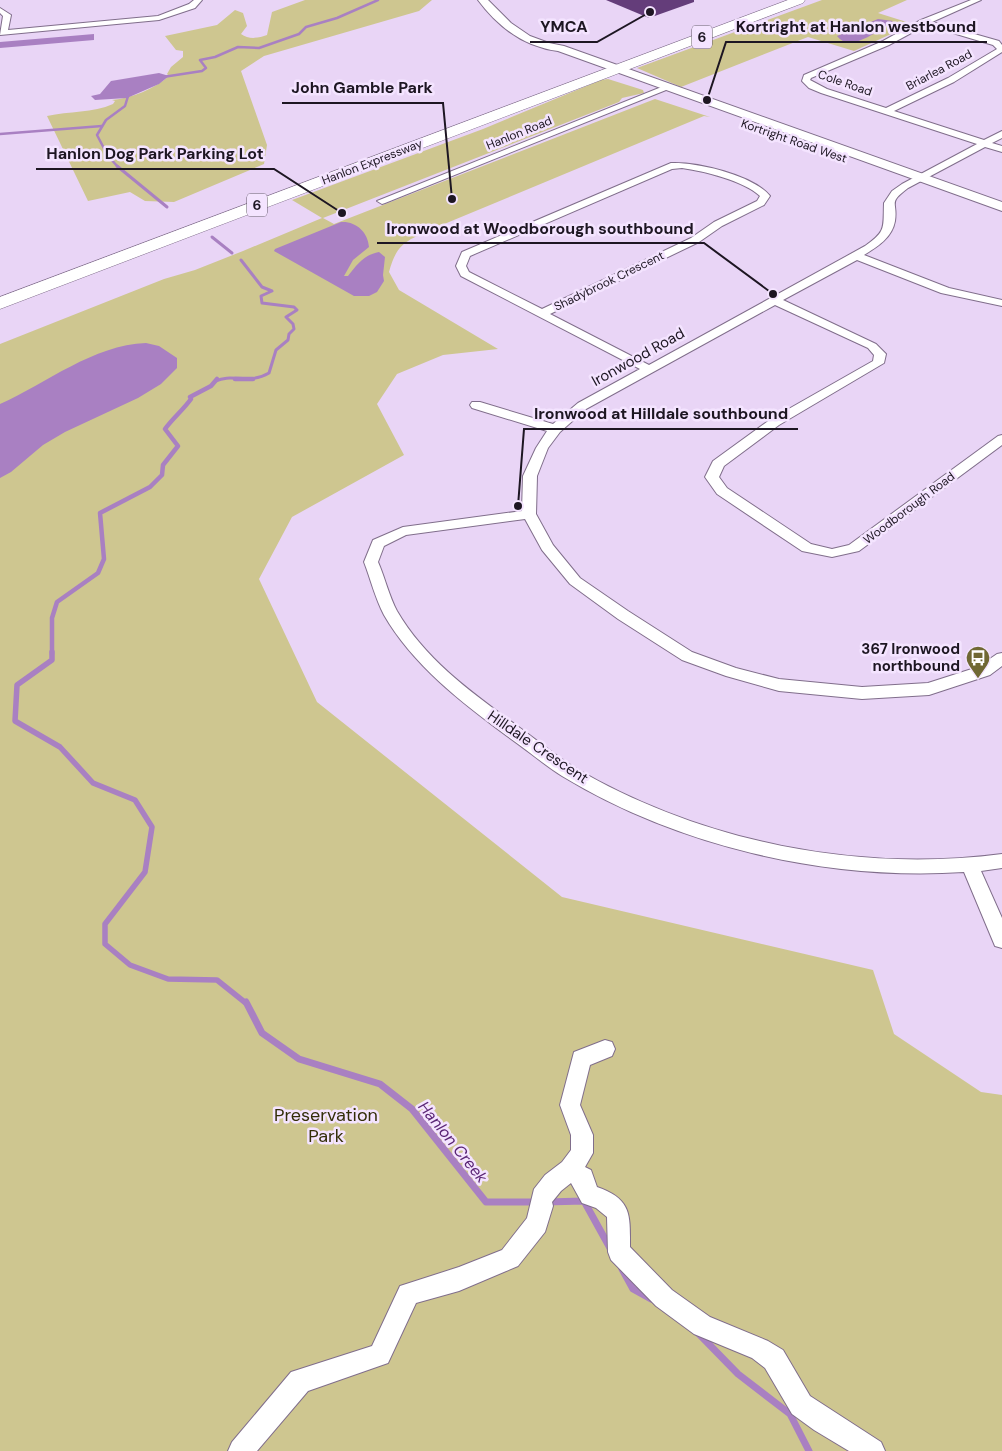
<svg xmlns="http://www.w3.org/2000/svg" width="1002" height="1451" font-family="'DM Sans',sans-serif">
	<rect width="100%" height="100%" fill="#e9d5f6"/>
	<g fill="#cec690">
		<path d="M305 0H432L419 11 264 56 241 71 267 145 264 164 174 202 145 201 130 192 88 201 47 116C69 111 93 113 113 104L115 101 112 100C132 98 154 89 169 76L167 74 171 67 183 57V51L176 50 165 36 217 25 235 10 243 13 247 26 241 34C249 40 259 38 267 35L272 12Z"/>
		<path d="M822 0H907L878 13 913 24 854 51 808 37 681 87 637 68Z"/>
		<path d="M608 79 643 90 644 93 622 98 619 102 323 218 334 224 655 99 710 117 704 116 437 227C409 240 397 241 389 272L399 290 498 349 443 355 397 374 377 404 404 455 292 517 259 579 317 702 562 897 873 970 894 1034 981 1092 1002 1095V1451H0V344L164 279 195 270 243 251 322 218 292 200 483 129 601 80Z"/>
	</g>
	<g fill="#a980c2">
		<path d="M878 19 893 21C880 29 851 54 837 36Z"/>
		<path d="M94 34V40L0 48V42Z"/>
		<path d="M159 73 169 76 159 84 127 98 95 100 91 96 100 94 111 81Z"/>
		<path d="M341 222C356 221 368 232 369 247L353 260 344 276H348C357 265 363 255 379 252L385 257 383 275 384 281 377 292 369 296H354L274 251 275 249Z"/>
		<path d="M146 343 159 346 177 358V368L161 384 138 398 65 432 43 445 11 472 0 478V404C47 383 93 345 146 343Z"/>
	</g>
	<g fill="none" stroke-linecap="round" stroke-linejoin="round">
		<g stroke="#a980c2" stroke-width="2.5">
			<path d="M163 77 202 71 206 68 200 60 215 57 238 47 259 48 299 34 306 27 337 18 378 0"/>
			<path d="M0 134 102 126"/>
			<path d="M118 167 108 156 97 135 106 120 125 106 129 93"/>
		</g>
		<g stroke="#a980c2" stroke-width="3">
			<path d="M117 166 167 207"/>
			<path d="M212 237 232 253"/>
			<path d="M216 381C231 373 249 385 269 373L276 350 288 340 289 334 294 329 293 324 286 317 297 310 294 307 262 303 261 296 272 291 262 287 241 260"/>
		</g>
		<g stroke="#a980c2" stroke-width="4.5">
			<path d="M235 379H253"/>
			<path d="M52 654V618L57 602 98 573 104 559 100 513 150 487 162 475 163 465 178 446 165 429C173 418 183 410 191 399L190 397 211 386 217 379"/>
		</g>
		<path stroke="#a980c2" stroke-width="5.5" d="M52 652V660L17 685 15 721 60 747 93 783 135 800 152 827 145 872 105 924V944L130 965 168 979 217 980 247 1004"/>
		<g stroke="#a980c2" stroke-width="7">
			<path d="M246 1002 262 1033 299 1059 380 1084 412 1109 486 1202H538"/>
			<path d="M546 1202 584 1201 610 1248"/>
			<path d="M622 1269 633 1289 651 1299"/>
			<path d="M698 1333 738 1374 790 1414 809 1451"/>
		</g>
	</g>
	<path fill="#643d7a" d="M606 0H694V2L649 18Z"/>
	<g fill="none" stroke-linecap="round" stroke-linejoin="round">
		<defs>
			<g id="street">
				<path d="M194 0H202L195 8 159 20 0 35 3 16 0 13V8L11 15 8 30 158 16 189 4Z"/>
				<path d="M971 0H981L932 22 999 41 1002 45V52L954 82 894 111 984 140 1002 131V138L992 143 1002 146V152L985 147 908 188C887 204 898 201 895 221 892 238 877 247 864 255L949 288 1002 300V306L941 293 857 260 783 300 876 344 886 354 884 363 779 425 724 466 719 477 727 488 811 544 832 549 849 545 998 436 1002 435V445L859 551 832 557 802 551 717 494 705 477 713 461 771 419 873 361 874 355 868 348 775 305 586 409 560 432 548 448 537 476 536 514 553 545 580 578 628 611 692 652 736 668 779 679 862 687 928 683 978 667 997 654 1002 653V666L990 675 929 695 862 699 779 691 726 676 682 660 618 619 570 584 542 550 525 519 406 535 384 546 378 562C385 578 389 596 397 611 426 661 475 695 520 728 538 741 556 756 575 768 702 842 857 873 1002 854V868L981 871 1002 918V948L995 946 964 872C828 881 679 847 562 776 543 764 526 749 507 736 461 702 413 665 384 615 375 598 371 580 364 562L373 540 403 527 522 511 523 476 536 448 547 431 472 408 470 405 472 402H480L553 424 578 403 640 369 461 276 456 266 462 252 671 163C697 162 753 175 770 196L764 205 722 226 699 242 550 314 649 365 865 246C887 231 883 227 884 203L892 191 902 184 977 144 821 93 809 88 802 81 804 75 883 41 921 20ZM926 25 993 45 997 49 948 78 886 108 827 89 810 80 811 78 889 45ZM682 168C704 171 744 181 760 196L757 201 714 222 691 238 542 309 469 272 466 266 470 256 672 169Z"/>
				<path d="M664 86 671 88 385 203 382 204 377 201Z"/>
				<path d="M605 1040 612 1042 615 1049 612 1056 590 1065 580 1105 593 1135V1153L585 1167 591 1170 597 1187C632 1199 630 1215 630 1247L672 1290 710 1317 768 1341 783 1350 810 1396 881 1442 885 1451H849L814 1430 792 1414 765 1368 752 1358 694 1334 656 1306 611 1260 608 1252 607 1217 596 1208 582 1203 571 1183 561 1191 552 1202 553 1206 545 1232 518 1266 459 1291 416 1303 388 1363 308 1391 257 1451H228L232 1442 291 1372 372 1346 400 1286 459 1267 502 1250 527 1218 534 1189 545 1175 562 1162 571 1150V1135L560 1105 574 1052Z"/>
			</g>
			<path id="secondary" d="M478 0H488L511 23 530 36 549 43 564 46 1002 202V211L558 51C525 47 498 27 478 0Z"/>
			<path id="highway" d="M788 0H805L803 3 0 309V297Z"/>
		</defs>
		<use href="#street" stroke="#806e8b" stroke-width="2"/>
		<use href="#secondary" stroke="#806e8b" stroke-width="2"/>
		<use href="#highway" stroke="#806e8b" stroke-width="1"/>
		<use href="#street" fill="#fff" fill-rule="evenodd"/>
		<use href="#secondary" fill="#fff" fill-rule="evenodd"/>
		<use href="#highway" fill="#fff" fill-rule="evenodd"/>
	</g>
	<defs>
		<symbol id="bus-pin" viewBox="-11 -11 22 30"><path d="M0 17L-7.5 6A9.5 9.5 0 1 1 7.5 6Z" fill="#706834" stroke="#f4e4ff"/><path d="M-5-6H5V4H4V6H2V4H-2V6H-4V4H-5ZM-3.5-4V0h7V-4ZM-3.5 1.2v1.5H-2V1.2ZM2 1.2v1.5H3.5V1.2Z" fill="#fff"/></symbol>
	</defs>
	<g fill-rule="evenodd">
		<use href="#bus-pin" x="964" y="644" width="28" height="38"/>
	</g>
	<g text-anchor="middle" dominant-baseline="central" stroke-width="5" stroke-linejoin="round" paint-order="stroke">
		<g font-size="12" fill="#1d1622" stroke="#f4e4ff">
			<text transform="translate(939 70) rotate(-28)">Briarlea Road</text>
			<text transform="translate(845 83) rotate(19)">Cole Road</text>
			<text transform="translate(519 133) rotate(-22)">Hanlon Road</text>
			<text transform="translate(794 141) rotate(19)">Kortright Road West</text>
			<text transform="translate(372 162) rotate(-21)">Hanlon Expressway</text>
			<text transform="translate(609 281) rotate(-26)">Shadybrook Crescent</text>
			<text transform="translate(909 508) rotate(-37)">Woodborough Road</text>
		</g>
		<g fill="#f4e4ff" stroke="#5e5464" stroke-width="1">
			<rect x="692" y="25.5" width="20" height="23" rx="4"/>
			<rect x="247" y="193.5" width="20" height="23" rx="4"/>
		</g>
		<g font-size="14" font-weight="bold" fill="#1d1622">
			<text x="702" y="37">6</text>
			<text x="257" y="205">6</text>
		</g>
		<g font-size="15" fill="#1d1622" stroke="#f4e4ff">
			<text transform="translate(638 357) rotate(-29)">Ironwood Road</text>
			<text transform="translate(538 747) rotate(34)">Hilldale Crescent</text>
		</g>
		<g font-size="15" font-weight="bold" fill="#1d1622" stroke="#f4e4ff" text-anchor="end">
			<text x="960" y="649">367 Ironwood<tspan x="960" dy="17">northbound</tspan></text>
		</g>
		<g font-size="16" font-style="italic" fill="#5a2575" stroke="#f4e4ff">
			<text transform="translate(453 1142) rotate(51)">Hanlon Creek</text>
		</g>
		<g font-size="18" fill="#322d07" stroke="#f4e4ff">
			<text x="326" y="1115">Preservation<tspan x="326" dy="21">Park</tspan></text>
		</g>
	</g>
	<path fill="none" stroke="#1d1622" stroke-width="2" d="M707 100L726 42H987M650 12L597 42H530M452 199L443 103H282M342 213L274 169H36M773 294L704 243H377M518 506L524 429H798"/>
	<g fill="#1d1622" stroke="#f4e4ff" stroke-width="2">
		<circle cx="707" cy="100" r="5"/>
		<circle cx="650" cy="12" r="5"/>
		<circle cx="452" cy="199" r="5"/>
		<circle cx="342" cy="213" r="5"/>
		<circle cx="773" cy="294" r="5"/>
		<circle cx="518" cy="506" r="5"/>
	</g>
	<g font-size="16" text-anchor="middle" font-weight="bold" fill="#1d1622" stroke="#f4e4ff" stroke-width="5" stroke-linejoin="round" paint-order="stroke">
		<text x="856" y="32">Kortright at Hanlon westbound</text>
		<text x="564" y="32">YMCA</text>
		<text x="362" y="93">John Gamble Park</text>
		<text x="155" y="159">Hanlon Dog Park Parking Lot</text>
		<text x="540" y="234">Ironwood at Woodborough southbound</text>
		<text x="661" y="419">Ironwood at Hilldale southbound</text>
	</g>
</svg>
